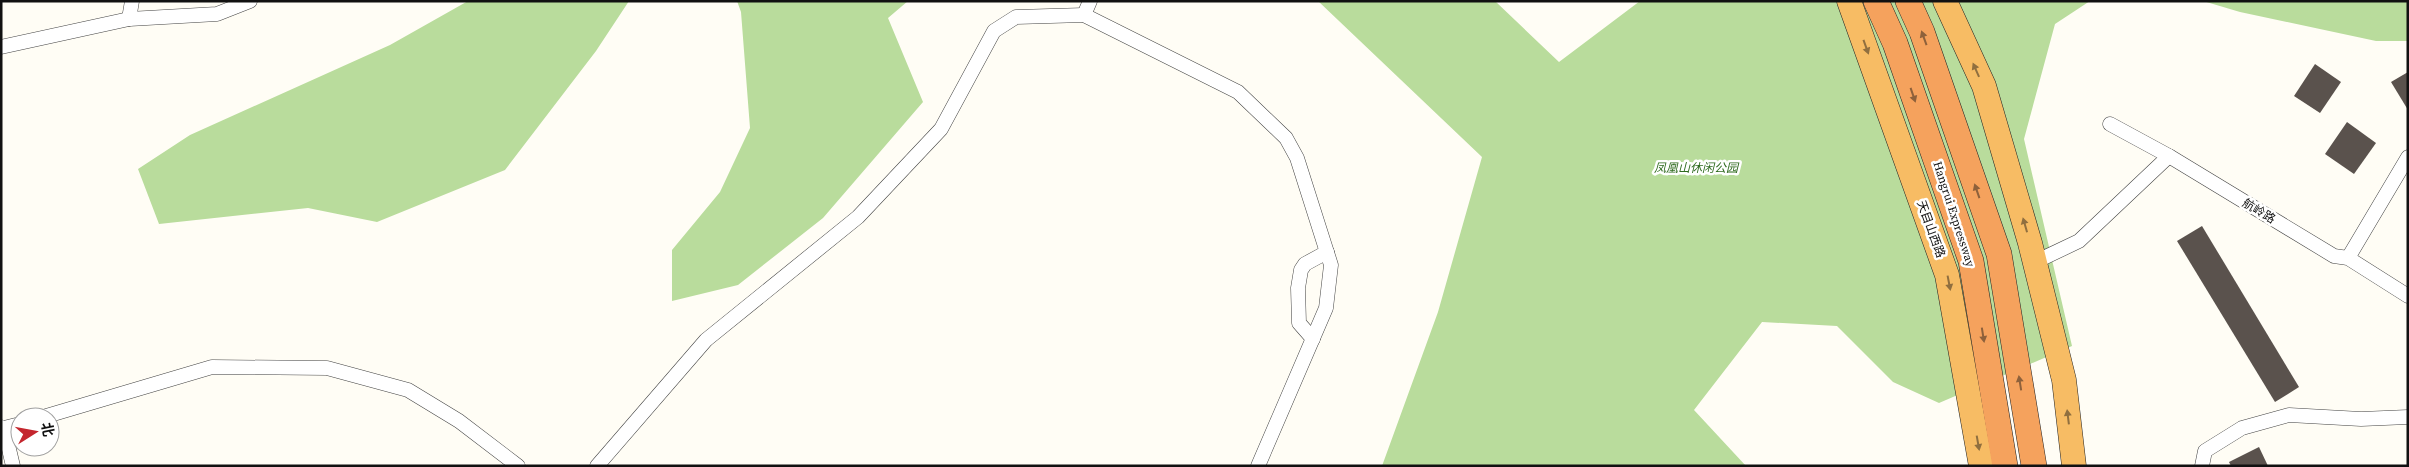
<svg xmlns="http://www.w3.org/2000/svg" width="2409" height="467" font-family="'Source Serif 4','Noto Sans SC',serif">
	<rect width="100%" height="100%" fill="#fffdf5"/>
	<g fill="#b9dc9c">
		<path d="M468 1H629L596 51 505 170 377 222 308 208 159 224 138 169 190 135 390 45Z"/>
		<path d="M737 1H908L888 18 923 102 823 218 738 285 672 301V250L720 192 750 128 741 12Z"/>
		<path d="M1318 1H1495L1559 62 1640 1H2090L2055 24 2024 139 2072 346 1939 403 1893 382 1837 326 1762 322 1694 410 1746 466H1382L1438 312 1482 157Z"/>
		<path d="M2203 1H2408V41H2376L2240 12Z"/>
	</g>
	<g fill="#5a524d">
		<path d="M2315 64 2341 82 2320 113 2294 96Z"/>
		<path d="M2408 72V110L2391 82Z"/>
		<path d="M2347 122 2376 143 2354 174 2325 154Z"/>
		<path d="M2202 226 2299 387 2275 402 2177 241Z"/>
		<path d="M2259 447 2268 466H2231L2229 462Z"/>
	</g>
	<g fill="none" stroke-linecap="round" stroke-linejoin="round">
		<defs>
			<g id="minor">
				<path d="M1084 15 1090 1"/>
				<path d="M129 19 132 1"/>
				<path d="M1 47 129 19 217 14 250 1"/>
				<path d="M2110 124 2169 156 2334 256 2348 258 2408 296"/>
				<path d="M2348 258 2408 157"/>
				<path d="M2035 262 2079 241 2169 156"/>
				<path d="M1313 339 1299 323 1298 288 1301 270 1305 264 1327 252"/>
				<path d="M43 417 212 367 327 368 408 390 459 421 518 466"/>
				<path d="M1 427 4 428 20 424"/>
				<path d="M4 428 13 466"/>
				<path d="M597 466 706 340 858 217 941 129 994 31 1016 17 1084 15 1238 92 1286 138 1297 158 1331 265 1326 308 1258 466"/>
				<path d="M2202 466 2205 451 2242 428 2289 415 2361 419 2408 417"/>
			</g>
			<g id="trunk">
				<path d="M1849 1 1947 275 1981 466"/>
				<path d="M1945 1 1984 86 2030 243 2064 380 2074 466"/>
			</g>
			<g id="motorway">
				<path d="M1876 1 1895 43 1971 261 2005 466"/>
				<path d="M1908 1 1922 32 1999 254 2034 466"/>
			</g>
		</defs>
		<use href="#minor" stroke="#444" stroke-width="15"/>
		<use href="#trunk" stroke="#222" stroke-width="25"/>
		<use href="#motorway" stroke="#222" stroke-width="26"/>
		<use href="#minor" stroke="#fff" stroke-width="14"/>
		<use href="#trunk" stroke="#f7bc64" stroke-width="24"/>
		<use href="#motorway" stroke="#f5a25d" stroke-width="25"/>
	</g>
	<defs><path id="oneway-solid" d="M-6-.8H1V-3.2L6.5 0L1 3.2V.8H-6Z" transform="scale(1.25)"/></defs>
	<g fill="#8e613b">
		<use href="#oneway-solid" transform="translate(1924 38) rotate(-110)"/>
		<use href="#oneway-solid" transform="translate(1913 95) rotate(71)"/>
		<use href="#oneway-solid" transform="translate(1977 191) rotate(-109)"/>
		<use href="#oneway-solid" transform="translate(1983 335) rotate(81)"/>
		<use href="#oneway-solid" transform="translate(2020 383) rotate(-99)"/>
	</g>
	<g fill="#906f3f">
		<use href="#oneway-solid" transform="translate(1866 47) rotate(70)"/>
		<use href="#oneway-solid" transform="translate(1976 70) rotate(-114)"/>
		<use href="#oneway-solid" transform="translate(2025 225) rotate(-106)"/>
		<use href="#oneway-solid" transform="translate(1949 283) rotate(79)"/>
		<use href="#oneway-solid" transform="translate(2068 417) rotate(-97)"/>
		<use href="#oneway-solid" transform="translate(1978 443) rotate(80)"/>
	</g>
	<g text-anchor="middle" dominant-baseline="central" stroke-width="5" stroke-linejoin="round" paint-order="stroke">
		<g font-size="12" font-style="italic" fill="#2f6b1f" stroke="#fff">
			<text x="1696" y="168">凤凰山休闲公园</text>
		</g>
		<g font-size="12" fill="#111" stroke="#fff">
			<text transform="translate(2259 211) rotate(31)">航岭路</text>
			<text transform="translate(1954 214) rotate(72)">Hangrui Expressway</text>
			<text transform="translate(1931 229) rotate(70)">天目山西路</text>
		</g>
	</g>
	<rect width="2409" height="467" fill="none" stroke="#111111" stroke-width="5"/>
	<g transform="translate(35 432) rotate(79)"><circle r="24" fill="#ffffff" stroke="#a0a0a0"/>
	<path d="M0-4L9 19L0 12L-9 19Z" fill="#c4262e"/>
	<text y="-8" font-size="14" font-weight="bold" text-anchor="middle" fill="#111111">北</text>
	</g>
</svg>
